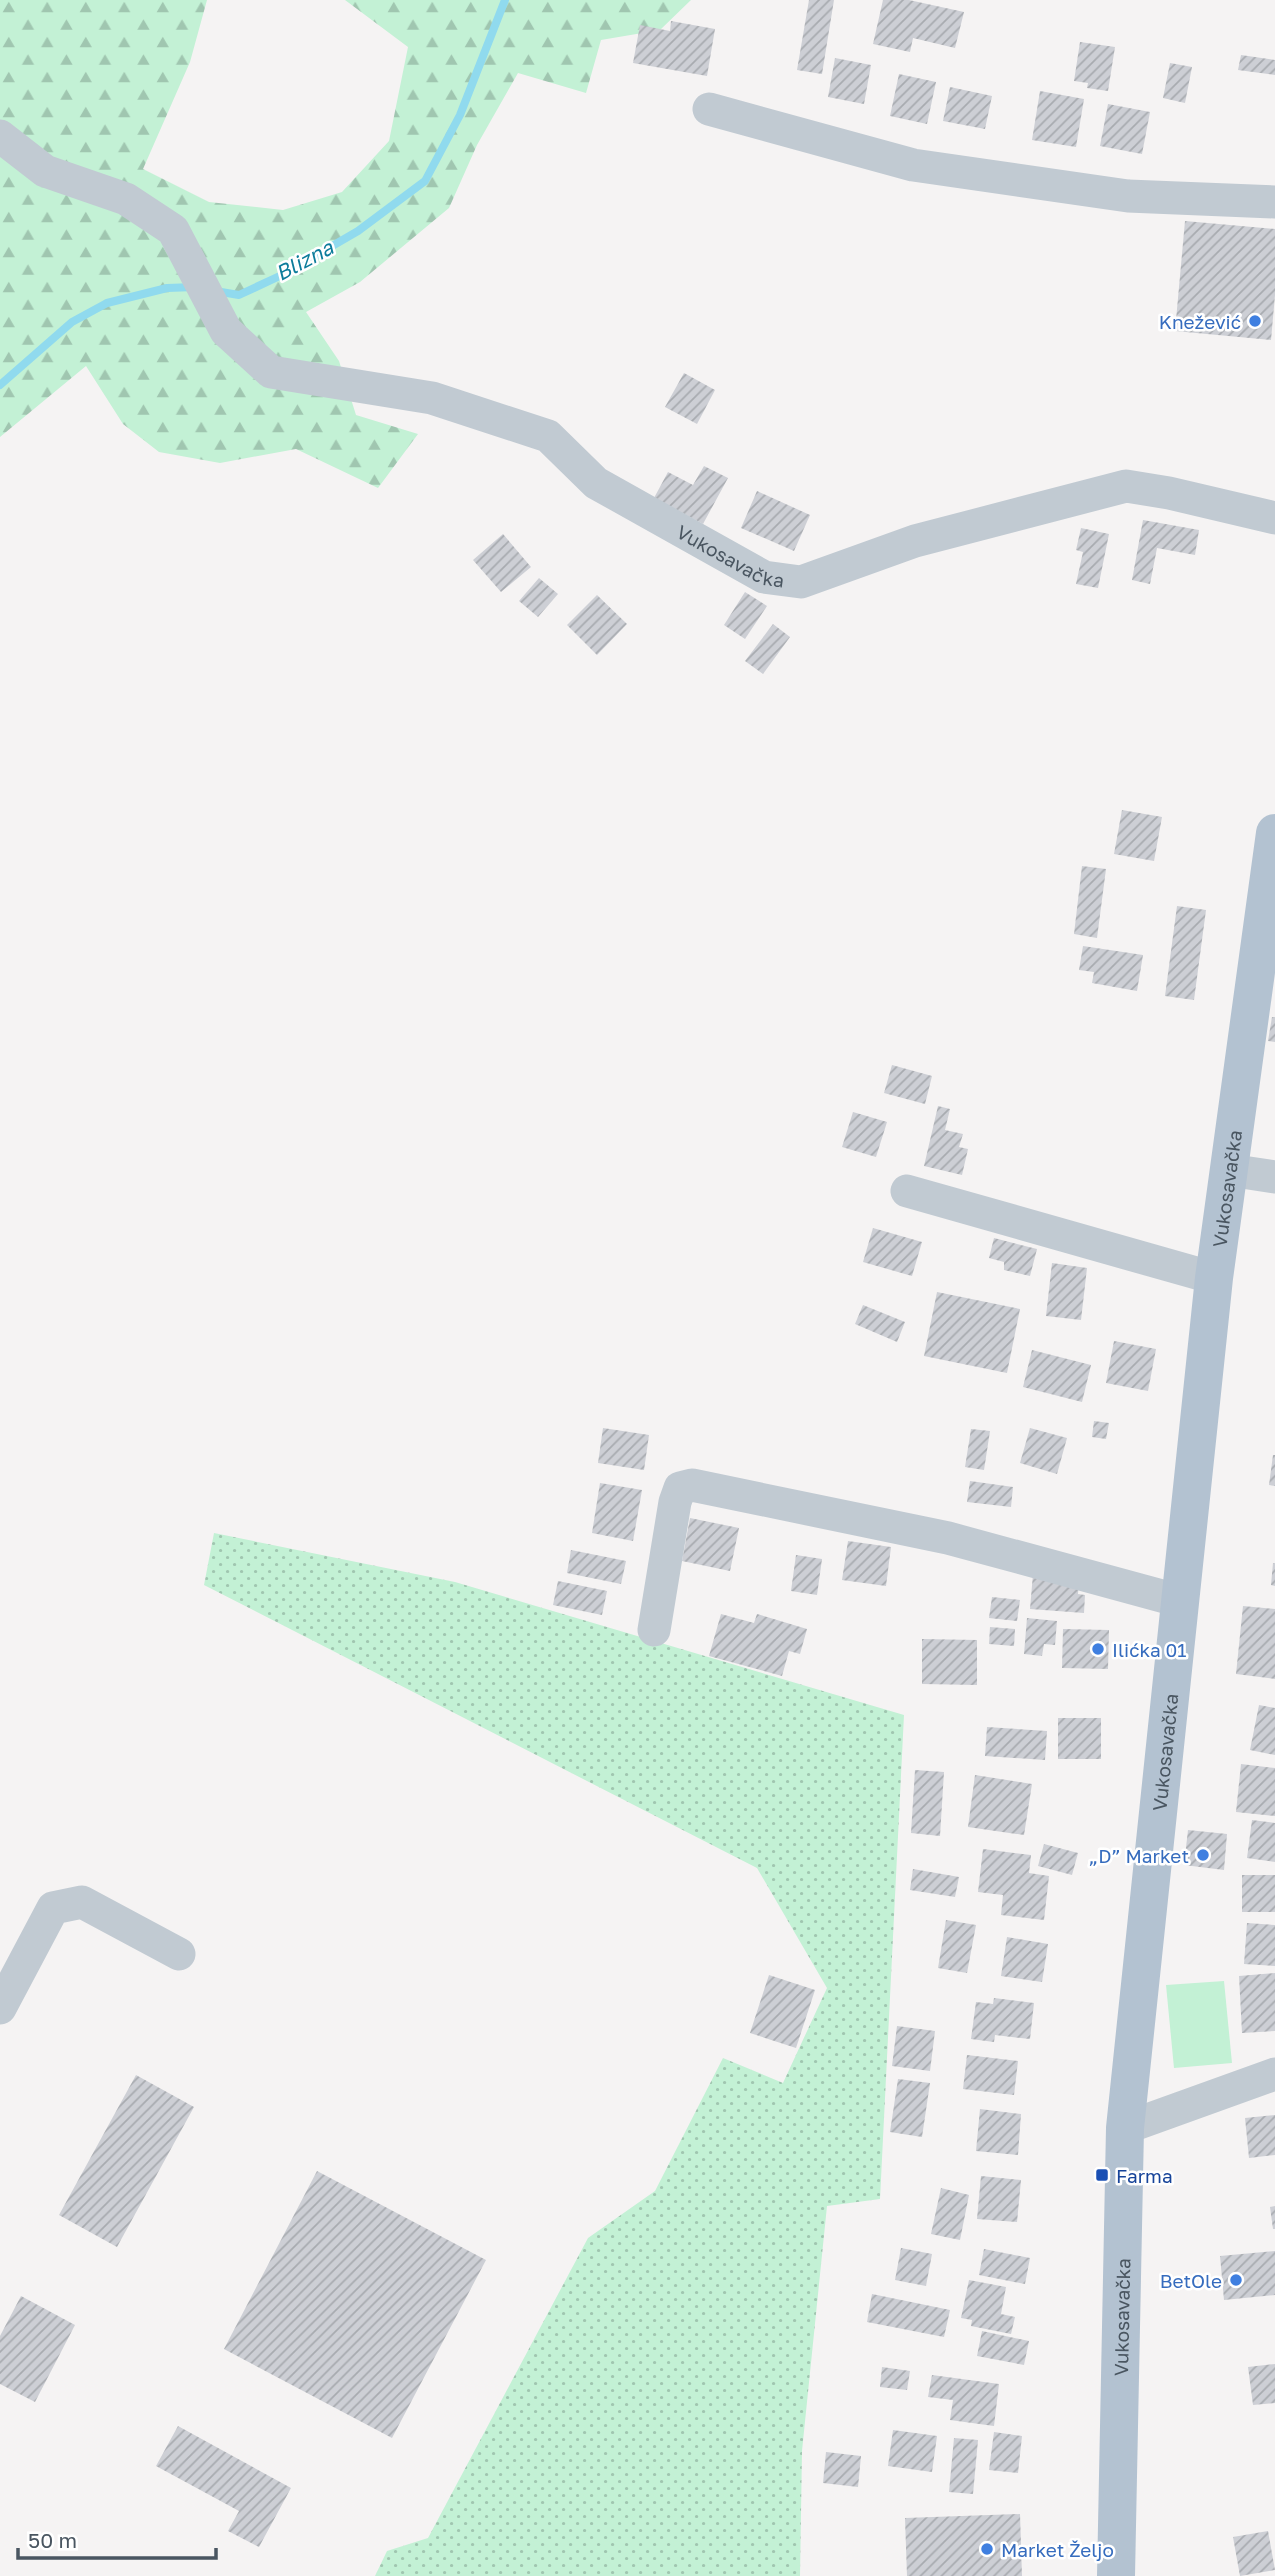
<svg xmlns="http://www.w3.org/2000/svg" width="1275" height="2576" font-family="'Golos Text',sans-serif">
	<defs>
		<pattern id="grass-dots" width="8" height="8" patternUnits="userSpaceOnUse" patternTransform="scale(1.75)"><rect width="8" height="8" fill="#c3f1d5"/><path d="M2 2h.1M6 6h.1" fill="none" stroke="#a0c6b0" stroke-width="1.8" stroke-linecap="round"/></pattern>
		<pattern id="forest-firs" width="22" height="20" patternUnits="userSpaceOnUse" patternTransform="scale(1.75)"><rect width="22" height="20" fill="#c3f1d5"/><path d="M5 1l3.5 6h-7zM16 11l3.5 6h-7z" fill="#a0c6b0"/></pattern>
		<pattern id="building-hatch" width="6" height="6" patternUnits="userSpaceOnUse" patternTransform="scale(1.75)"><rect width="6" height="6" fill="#cdcfd5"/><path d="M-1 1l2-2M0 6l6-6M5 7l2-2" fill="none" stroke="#a8abb0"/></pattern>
	</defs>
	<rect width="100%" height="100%" fill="#f5f3f3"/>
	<path fill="url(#grass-dots)" d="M214 1533 455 1582 904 1715 880 2199 827 2206 802 2451 800 2576H375L387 2551 428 2538 588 2238 655 2191 723 2058 783 2083 827 1988 757 1868 204 1585Z"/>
	<path fill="url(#forest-firs)" d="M0 0H207L190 62 143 169 209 202 283 210 342 192 389 141 408 47 345 0H691L660 30 601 40 586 93 518 73 477 145 449 208 360 282 306 312 339 361 356 415 418 434 378 488 296 449 220 463 159 452 123 424 86 366 0 437Z"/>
	<path fill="#c3f1d5" d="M1224 1981 1232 2063 1174 2068 1166 1985Z"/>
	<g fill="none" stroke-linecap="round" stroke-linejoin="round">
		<g stroke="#90daee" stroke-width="8">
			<path d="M215 291 239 295 284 274 358 231 425 181 460 115 505 0"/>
			<path d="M0 385 72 322 107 303 167 288 195 287"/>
		</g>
	</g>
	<g fill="url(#building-hatch)">
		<path d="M809 0H834L822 74 797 70Z"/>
		<path d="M883 0H909L964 12 955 48 913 38 910 52 873 44Z"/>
		<path d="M671 21 715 29 707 76 633 63 640 25 670 31Z"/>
		<path d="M1080 42 1115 47 1108 91 1087 88 1088 83 1074 81Z"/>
		<path d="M1241 55 1275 60V75L1238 70Z"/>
		<path d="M835 58 871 65 864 104 828 97Z"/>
		<path d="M1170 63 1192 67 1185 103 1163 98Z"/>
		<path d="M899 74 936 82 927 124 890 116Z"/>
		<path d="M950 87 992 96 985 129 943 121Z"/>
		<path d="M1040 91 1084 99 1076 147 1032 140Z"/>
		<path d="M1108 104 1150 112 1142 154 1100 146Z"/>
		<path d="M1185 221 1275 229V295L1271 340 1175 331Z"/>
		<path d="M684 373 715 390 697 424 665 407Z"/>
		<path d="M704 466 728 478 703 524 654 498 668 472 693 485Z"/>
		<path d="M757 491 810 515 794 551 741 528Z"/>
		<path d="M1143 520 1199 530 1195 555 1157 548 1150 584 1132 580Z"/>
		<path d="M1081 528 1109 534 1098 588 1076 584 1083 552 1076 550Z"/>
		<path d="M503 534 531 567 501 592 473 560Z"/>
		<path d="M539 578 558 594 538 617 519 601Z"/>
		<path d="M745 592 767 606 745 639 724 625Z"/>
		<path d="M597 595 627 624 597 655 567 625Z"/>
		<path d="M773 624 790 637 763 674 745 661Z"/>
		<path d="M1122 810 1162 817 1154 861 1114 854Z"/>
		<path d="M1082 866 1106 869 1097 938 1074 934Z"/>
		<path d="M1177 906 1206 910 1194 1000 1165 996Z"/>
		<path d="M1083 946 1143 955 1137 991 1092 983 1094 972 1079 970Z"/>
		<path d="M1272 1017H1275V1042L1268 1041Z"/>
		<path d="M892 1065 932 1076 925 1104 884 1093Z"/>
		<path d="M938 1106 950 1109 945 1130 963 1134 959 1147 968 1149 962 1175 924 1166Z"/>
		<path d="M853 1112 887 1122 876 1157 842 1147Z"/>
		<path d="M873 1228 922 1242 912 1276 863 1262Z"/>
		<path d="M994 1238 1037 1249 1030 1276 1004 1270V1262L989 1258Z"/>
		<path d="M1052 1263 1087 1268 1081 1320 1046 1316Z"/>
		<path d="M937 1292 1020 1309 1007 1373 924 1356Z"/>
		<path d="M863 1305 905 1322 897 1342 855 1324Z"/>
		<path d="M1114 1341 1156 1349 1148 1391 1106 1383Z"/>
		<path d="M1032 1350 1091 1365 1082 1402 1023 1387Z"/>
		<path d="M1094 1421 1109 1423 1106 1439 1092 1437Z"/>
		<path d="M603 1428 649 1435 644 1470 598 1463Z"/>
		<path d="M1030 1428 1067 1438 1057 1474 1020 1463Z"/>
		<path d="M971 1429 990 1431 984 1470 965 1467Z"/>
		<path d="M1273 1455H1275V1486L1269 1485Z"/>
		<path d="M970 1481 1013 1487 1011 1507 967 1502Z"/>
		<path d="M600 1483 642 1490 633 1541 592 1533Z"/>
		<path d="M690 1518 739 1528 730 1571 682 1561Z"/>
		<path d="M848 1541 891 1547 886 1586 842 1580Z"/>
		<path d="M571 1550 626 1561 621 1584 567 1573Z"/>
		<path d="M796 1555 822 1559 817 1595 791 1591Z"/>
		<path d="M1273 1563H1275V1586L1271 1585Z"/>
		<path d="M1033 1574 1079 1578 1078 1594 1085 1595 1084 1613 1030 1609Z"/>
		<path d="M558 1581 607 1591 602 1615 553 1605Z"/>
		<path d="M992 1597 1020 1600 1017 1621 989 1618Z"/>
		<path d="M1243 1606 1275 1609V1679L1236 1674Z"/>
		<path d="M721 1614 754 1623 757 1614 807 1629 800 1654 789 1651 782 1676 709 1656Z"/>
		<path d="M1027 1618 1057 1621 1055 1645 1044 1644 1042 1656 1024 1654Z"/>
		<path d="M990 1627 1015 1629 1014 1646 989 1644Z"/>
		<path d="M1063 1629 1109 1630 1108 1669 1062 1668Z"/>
		<path d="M922 1639 977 1640V1685L922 1684Z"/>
		<path d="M1259 1705 1275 1708V1755L1250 1750Z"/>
		<rect x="1058" y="1718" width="43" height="41"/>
		<path d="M987 1727 1047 1731 1045 1760 985 1756Z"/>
		<path d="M1241 1764 1275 1768V1816L1236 1812Z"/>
		<path d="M915 1770 944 1772 940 1836 911 1833Z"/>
		<path d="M975 1775 1032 1784 1024 1835 968 1827Z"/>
		<path d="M1252 1820 1275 1823V1862L1247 1858Z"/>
		<path d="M1188 1830 1227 1834 1224 1870 1184 1865Z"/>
		<path d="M1044 1844 1078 1853 1072 1875 1038 1866Z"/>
		<path d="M983 1849 1031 1855 1029 1873 1049 1876 1044 1920 1001 1915 1003 1895 978 1892Z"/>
		<path d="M913 1869 959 1877 955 1897 910 1890Z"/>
		<rect x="1242" y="1875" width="33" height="37"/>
		<path d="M946 1920 976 1925 967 1973 938 1968Z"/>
		<path d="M1247 1923 1275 1925V1966L1244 1964Z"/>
		<path d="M1007 1937 1048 1944 1042 1982 1001 1976Z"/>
		<path d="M1275 1973V2031L1242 2033 1239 1976Z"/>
		<path d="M769 1975 815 1990 796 2048 750 2033Z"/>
		<path d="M994 1998 1034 2003 1030 2039 995 2035 994 2042 971 2039 976 2002 993 2004Z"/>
		<path d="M897 2026 935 2031 930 2071 892 2066Z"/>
		<path d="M967 2055 1018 2061 1014 2095 963 2089Z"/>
		<path d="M136 2075 194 2107 117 2247 59 2215Z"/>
		<path d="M898 2079 930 2083 922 2137 890 2132Z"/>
		<path d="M980 2109 1021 2114 1018 2155 976 2151Z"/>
		<path d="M1275 2115V2155L1249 2158 1245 2118Z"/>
		<path d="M317 2171 486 2260 392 2438 224 2349Z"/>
		<path d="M981 2176 1021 2180 1017 2222 977 2219Z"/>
		<path d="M941 2188 969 2195 960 2240 931 2234Z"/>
		<path d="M1275 2206V2229H1273L1270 2207Z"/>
		<path d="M901 2248 932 2254 926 2286 895 2280Z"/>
		<path d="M984 2249 1030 2258 1025 2284 979 2275Z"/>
		<path d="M1275 2251V2295L1224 2300 1220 2256Z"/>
		<path d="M969 2280 1006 2287 1001 2314 1015 2317 1011 2334 971 2326 972 2320 961 2318Z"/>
		<path d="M872 2294 950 2310 944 2337 867 2322Z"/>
		<path d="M21 2296 75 2325 35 2402 0 2384V2336Z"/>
		<path d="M982 2331 1029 2341 1024 2365 977 2356Z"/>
		<path d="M1275 2364V2403L1253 2405 1248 2367Z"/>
		<path d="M882 2367 910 2371 907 2390 880 2387Z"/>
		<path d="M932 2375 999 2384 994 2426 950 2420 953 2400 928 2397Z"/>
		<path d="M178 2426 291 2488 259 2547 228 2531 239 2511 156 2466Z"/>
		<path d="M893 2430 937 2436 932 2472 888 2466Z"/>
		<path d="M994 2432 1022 2436 1018 2473 989 2470Z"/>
		<path d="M954 2438 978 2440 973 2494 949 2492Z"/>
		<path d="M826 2452 861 2456 858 2487 823 2483Z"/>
		<path d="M1020 2514 1022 2576H907L905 2518Z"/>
		<path d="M1268 2531 1275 2570 1240 2576 1233 2537Z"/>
	</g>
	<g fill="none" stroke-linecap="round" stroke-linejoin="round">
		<g stroke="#c1cad2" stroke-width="33">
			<path d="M709 109 913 165 1128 196 1275 202"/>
			<path id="s1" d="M0 136 45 171 126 199 173 230 226 331 271 372 432 398 548 436 596 483 764 577 801 582 915 541 1126 486 1169 493 1275 518"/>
			<path d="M1229 1170 1275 1177"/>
			<path d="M907 1191 1214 1278"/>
			<path d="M654 1630 675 1502 680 1488 692 1485 948 1538 1180 1601"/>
			<path d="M0 2008 53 1908 82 1902 179 1954"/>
			<path d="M1125 2128 1275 2074"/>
		</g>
		<path stroke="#b3c2d1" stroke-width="38" id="s2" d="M1116 2576 1125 2128 1214 1278 1275 833"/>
	</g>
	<g fill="#3f7fe0" stroke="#fff" stroke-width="2.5">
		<circle cx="1255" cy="321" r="7"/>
		<circle cx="1098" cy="1649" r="7"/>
		<circle cx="1203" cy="1855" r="7"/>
		<circle cx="1236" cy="2280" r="7"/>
		<circle cx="987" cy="2549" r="7"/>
	</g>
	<rect fill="#1a4fb4" stroke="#fff" stroke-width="2.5" x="1095" y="2168" width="14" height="14" rx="3.5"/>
	<g text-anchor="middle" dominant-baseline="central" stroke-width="5" stroke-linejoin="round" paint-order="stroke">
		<g font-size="19" fill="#366cbe" stroke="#fff" text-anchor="end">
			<text x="1241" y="321">Knežević</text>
			<text x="1112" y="1649" text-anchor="start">Ilićka 01</text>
			<text x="1189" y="1855">„D” Market</text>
			<text x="1222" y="2280">BetOle</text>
			<text x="1001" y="2549" text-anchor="start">Market Željo</text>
		</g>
		<g font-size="19" fill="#4a5661" stroke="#fff">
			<text stroke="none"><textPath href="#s1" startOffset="880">Vukosavačka</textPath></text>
			<text stroke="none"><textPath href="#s2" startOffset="1393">Vukosavačka</textPath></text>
			<text stroke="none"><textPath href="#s2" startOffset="826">Vukosavačka</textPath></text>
			<text stroke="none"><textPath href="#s2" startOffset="259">Vukosavačka</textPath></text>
		</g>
		<g font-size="19" fill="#164399" stroke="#fff" text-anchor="start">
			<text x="1116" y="2175">Farma</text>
		</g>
		<g font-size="21" font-style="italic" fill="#0c7c9b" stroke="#fff">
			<text transform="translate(304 260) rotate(-28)">Blizna</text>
		</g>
	</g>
	<path d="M18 2548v10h198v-10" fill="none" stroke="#4a5661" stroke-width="3.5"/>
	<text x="28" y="2548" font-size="21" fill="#4a5661" stroke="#ffffff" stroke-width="5" paint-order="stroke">50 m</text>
</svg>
